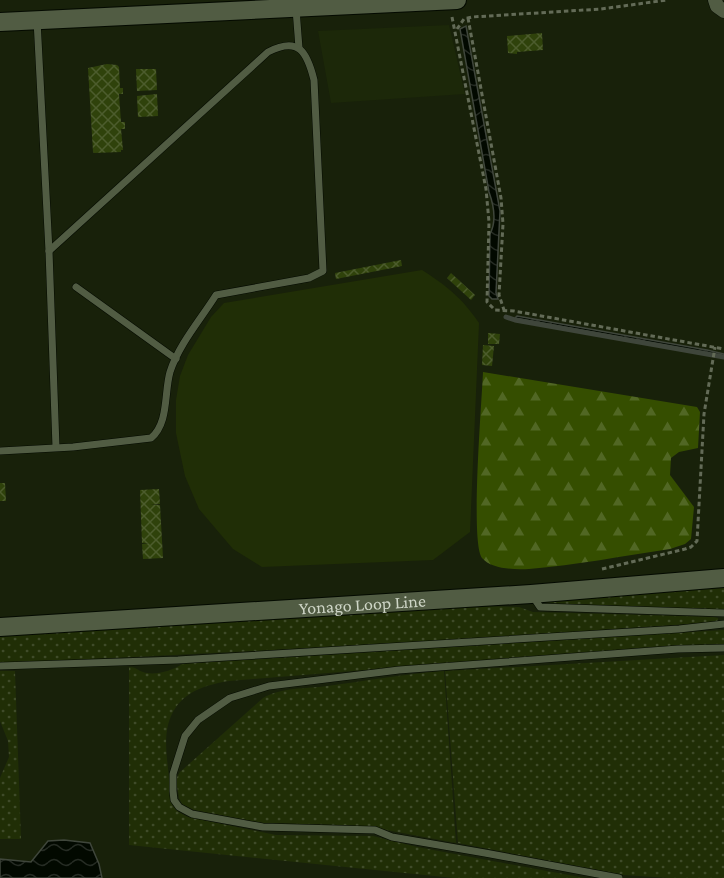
<svg xmlns="http://www.w3.org/2000/svg" width="724" height="878" font-family="'Crimson Pro',serif">
	<defs>
		<pattern id="grass-dots" width="8" height="8" patternUnits="userSpaceOnUse" patternTransform="scale(1.5)"><rect width="8" height="8" fill="#202e06"/><path d="M2 2h.1M6 6h.1" fill="none" stroke="#3f4b29" stroke-width="1.8" stroke-linecap="round"/></pattern>
		<pattern id="forest-firs" width="22" height="20" patternUnits="userSpaceOnUse" patternTransform="scale(1.5)"><rect width="22" height="20" fill="#354e00"/><path d="M5 1l3.5 6h-7zM16 11l3.5 6h-7z" fill="#516724"/></pattern>
		<pattern id="water-waves" width="16" height="10" patternUnits="userSpaceOnUse" patternTransform="scale(1.5)"><rect width="16" height="10" fill="#020900"/><path d="M0 5q4-4 8 0t8 0" fill="none" stroke="#262c24"/></pattern>
		<pattern id="building-cross-hatch" width="8" height="8" patternUnits="userSpaceOnUse" patternTransform="scale(1.5)"><rect width="8" height="8" fill="#2f420b"/><path d="M0 0l8 8M0 8l8-8" fill="none" stroke="#4c5c2d"/></pattern>
	</defs>
	<rect width="100%" height="100%" fill="#18210a"/>
	<path fill="#1c2809" d="M449 25 465 94 331 103 318 31Z"/>
	<g fill="url(#grass-dots)">
		<path d="M724 586V610L546 603 541 601Z"/>
		<path d="M480 606 519 607 533 612 713 617 718 618V620L716 622C478 639 239 653 0 663V635Z"/>
		<path d="M724 630V644L526 657 229 681C210 684 188 690 176 707 161 729 167 754 169 779 170 786 169 795 171 802 174 810 181 814 188 817L276 835 373 836 417 847 585 878H454L129 845V667C136 667 137 670 143 672 154 676 172 671 182 664Z"/>
		<path d="M724 655V878H669L624 875 458 843 445 671Z"/>
		<path d="M0 671H15L21 839H0V778L9 757 8 741 0 721Z"/>
		<path d="M444 671 456 843 376 828 345 825 263 823 194 810 182 804 179 798 176 779 180 772 263 698C282 687 305 689 327 686 366 681 404 674 444 671Z"/>
	</g>
	<path fill="url(#forest-firs)" d="M483 372 697 407 700 412 698 448 679 452 671 458 670 475 694 507 691 539 685 544 670 549C623 556 576 565 529 569 515 570 491 569 482 558 470 542 482 400 483 372Z"/>
	<path fill="#202e06" d="M422 270C448 287 461 297 479 323L470 532 433 560 262 567 233 549 199 509 185 476 176 433V400L180 376 188 355 211 317 224 303Z"/>
	<g fill="url(#water-waves)" stroke="#3f463b" stroke-width="1.5">
		<path d="M466 26 500 211 496 293 498 299H492L489 296 490 234C497 221 494 206 489 192L460 29Z"/>
		<path d="M517 316 707 350 724 354V356L515 318Z"/>
		<path d="M64 840 90 843 99 864 102 878H0V859L31 862 48 841Z"/>
	</g>
	<g fill="none" stroke-linecap="round" stroke-linejoin="round">
		<path stroke="#3f463b" stroke-width="5" d="M506 317 515 320 724 357"/>
	</g>
	<g fill="url(#building-cross-hatch)">
		<path d="M542 33 543 50 517 52V54L508 53 507 36Z"/>
		<path d="M107 64 117 65 119 67 120 88H123V94H119L121 122H125V129H121L123 150H121V152L94 153 93 152 88 68Z"/>
		<path d="M136 69H156L157 90 137 91Z"/>
		<path d="M157 94 158 116 138 117 137 96Z"/>
		<path d="M401 260 402 266 336 279 335 273Z"/>
		<path d="M451 273 475 295 471 300 447 278Z"/>
		<path d="M488 333 500 334 499 344H488Z"/>
		<path d="M483 345 494 346 492 366 482 365Z"/>
		<path d="M0 483H5L6 501H0Z"/>
		<path d="M159 489 160 504 150 505H160L163 558 143 559 142 544 149 543H142L140 490Z"/>
	</g>
	<g fill="none" stroke-linecap="round" stroke-linejoin="round">
		<defs>
			<g id="lane">
				<path d="M296 9 299 48"/>
				<path d="M37 20 49 251 56 447"/>
				<path d="M76 287 176 359"/>
				<path d="M0 451 73 447 151 438C169 423 164 393 170 372 179 344 201 319 216 295L309 278 323 271 314 80C307 52 299 36 268 52L49 251"/>
				<path d="M532 595 540 607 724 613"/>
				<path d="M0 666 178 660 679 629 724 624"/>
				<path d="M619 878 485 853 392 837 375 830 263 827 192 814 179 807 174 800 173 791V774L185 736 198 720 230 698 269 686 399 670 678 649 724 648"/>
			</g>
			<path id="street" d="M715 0 717 6 724 11"/>
			<g id="secondary">
				<path d="M0 22 457 0"/>
				<path id="s1" d="M0 627 531 594 724 578"/>
			</g>
		</defs>
		<use href="#lane" stroke="#040a00" stroke-width="8"/>
		<use href="#street" stroke="#040a00" stroke-width="15"/>
		<use href="#secondary" stroke="#040a00" stroke-width="20"/>
		<g stroke="#636b57" stroke-width="3" stroke-dasharray="4.5 3" stroke-linecap="butt">
			<path d="M452 17 486 189 489 222 487 302 495 310 514 311 724 349"/>
			<path d="M468 18 501 198 503 224 499 295 504 310"/>
			<path d="M457 29 464 19 472 17 601 9 667 0"/>
			<path d="M602 569 685 549 691 547 697 541 704 414 715 347"/>
		</g>
		<use href="#lane" stroke="#515c43" stroke-width="7"/>
		<use href="#street" stroke="#515c43" stroke-width="14"/>
		<use href="#secondary" stroke="#515c43" stroke-width="18"/>
	</g>
	<g text-anchor="middle" dominant-baseline="central" stroke-width="4.5" stroke-linejoin="round" paint-order="stroke">
		<g font-size="18" fill="#ced5c6" stroke="#0f1803">
			<text stroke="none"><textPath href="#s1" startOffset="363">Yonago Loop Line</textPath></text>
		</g>
	</g>
</svg>
